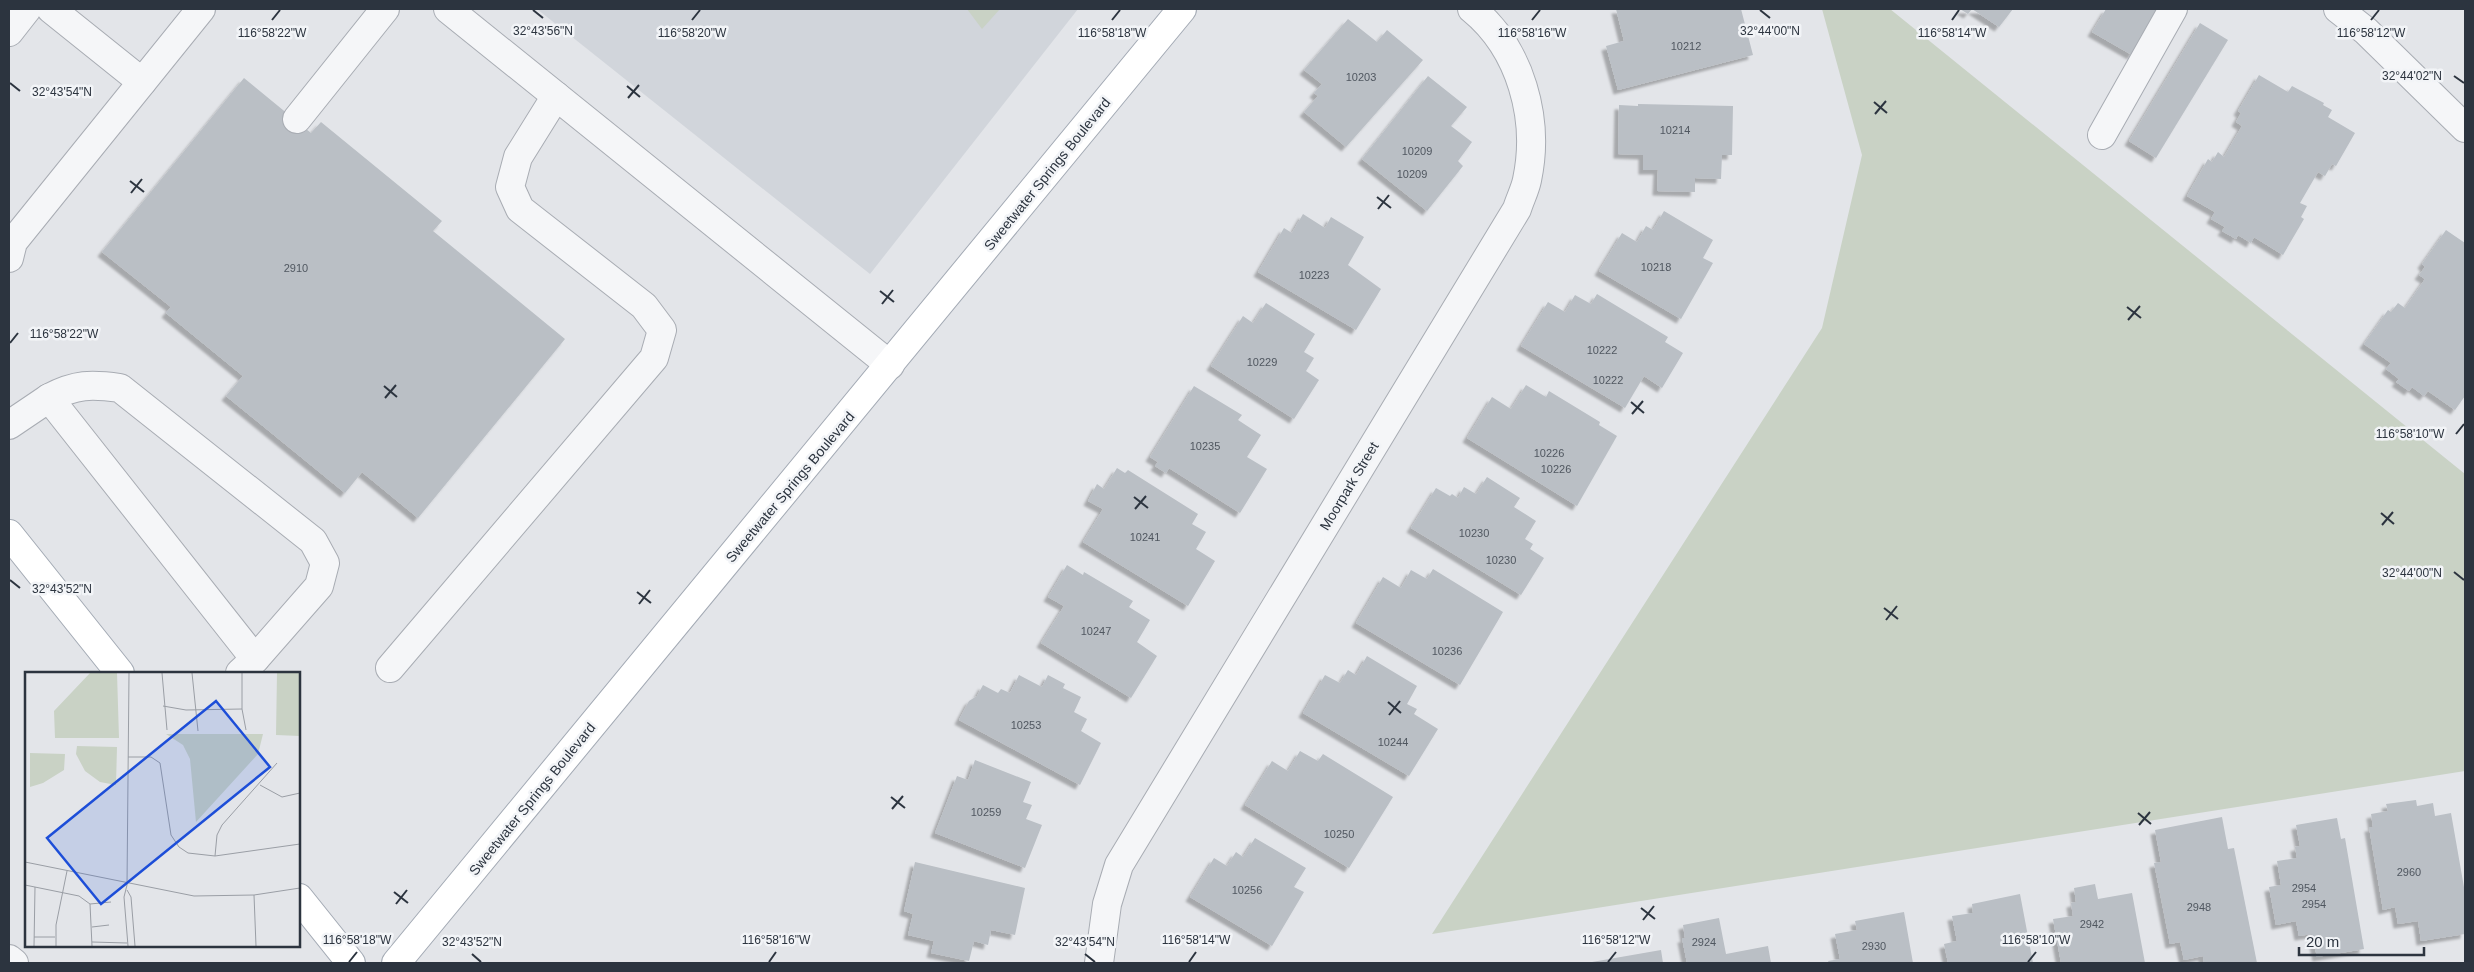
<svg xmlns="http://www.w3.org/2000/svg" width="2474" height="972" font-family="Helvetica,sans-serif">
	<defs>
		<filter id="shadow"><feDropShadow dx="-4.5" dy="4.5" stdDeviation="1" flood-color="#0004"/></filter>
	</defs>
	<rect width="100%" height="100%" fill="#e3e5e9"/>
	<path fill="#d1d5db" d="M537 9H1078L870 274Z"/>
	<g fill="#c9d2c5">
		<path d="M967 9H1000L982 29Z"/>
		<path d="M1822 9H1890L2465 474V771L1432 934 1822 328 1862 155Z"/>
	</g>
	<g fill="#babfc5" filter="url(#shadow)">
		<path d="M1616 9H1741L1753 55 1618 90 1606 46 1624 41Z"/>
		<path d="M1960 9H2013L1999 27 1972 9 1968 14Z"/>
		<path d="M2106 9H2160L2132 55 2092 32Z"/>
		<path d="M1348 19 1377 42 1387 30 1423 60 1346 147 1304 112 1318 96 1314 93 1322 84 1304 70Z"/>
		<path d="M2200 23 2228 40 2156 158 2129 141Z"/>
		<path d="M2259 75 2288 92 2292 86 2324 103 2323 105 2332 110 2328 117 2355 133 2336 166 2332 164 2325 176 2318 172 2300 203 2307 206 2301 217 2304 219 2283 255 2254 237 2251 243 2238 235 2236 239 2222 231 2225 227 2211 219 2215 212 2187 196 2208 159 2212 162 2218 152 2224 157 2242 126 2236 122 2241 113 2238 111Z"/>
		<path d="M1428 76 1467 107 1451 126 1472 142 1458 161 1463 166 1427 211 1362 159Z"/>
		<path d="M244 78 311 133 321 122 442 221 433 231 565 339 418 518 362 472 345 493 226 396 243 376 166 313 171 307 102 252Z"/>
		<path d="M1638 104 1733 106 1732 155H1722L1721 179 1695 178V192L1657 191 1658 170H1643V155L1618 154 1619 105 1638 106Z"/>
		<path d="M1664 211 1713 240 1703 258 1713 263 1681 319 1599 271 1622 233 1637 242 1646 226 1653 230Z"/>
		<path d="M1303 214 1325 228 1331 217 1364 237 1348 265 1381 289 1356 330 1258 272 1284 228 1292 233Z"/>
		<path d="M2446 230 2465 243V396L2455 410 2428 391 2424 396 2412 387 2409 391 2396 382 2399 379 2386 369 2391 363 2364 344 2388 310 2391 312 2398 303 2405 308 2425 279 2419 275 2425 267 2422 264Z"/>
		<path d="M1597 294 1668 337 1665 342 1683 353 1662 388 1644 376 1625 408 1521 346 1548 302 1565 312 1575 295 1591 304Z"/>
		<path d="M1266 303 1315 334 1304 352 1314 358 1306 371 1319 380 1294 419 1211 366 1243 316 1253 323Z"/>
		<path d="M1526 385 1546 397 1549 391 1600 422 1599 425 1617 436 1577 506 1467 438 1492 397 1511 409Z"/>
		<path d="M1194 386 1242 415 1238 420 1261 435 1247 457 1267 469 1240 513 1169 468 1166 473 1155 466 1158 462 1150 457Z"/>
		<path d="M1117 468 1125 473 1128 470 1198 514 1192 524 1206 532 1196 549 1215 561 1188 606 1083 542 1103 509 1088 501 1097 484 1104 489Z"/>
		<path d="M1487 477 1520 498 1514 507 1536 521 1525 539 1533 544 1530 549 1544 558 1521 595 1411 528 1436 488 1450 496 1452 494 1458 498 1464 487 1476 494Z"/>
		<path d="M1067 565 1083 575 1084 572 1133 601 1129 607 1150 620 1137 642 1157 656 1131 698 1041 643 1064 606 1048 597Z"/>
		<path d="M1433 569 1503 612 1460 685 1356 623 1383 577 1401 588 1411 570 1427 579Z"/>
		<path d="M1367 656 1417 686 1407 704 1417 709 1414 714 1438 729 1409 776 1303 713 1325 675 1340 683 1348 670 1356 675Z"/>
		<path d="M1019 675 1042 687 1048 675 1065 684 1063 688 1081 697 1074 712 1087 719 1081 731 1101 743 1080 785 959 720 969 701 977 696 983 685 998 693 1001 689 1010 693Z"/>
		<path d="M1300 751 1318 761 1323 754 1393 797 1349 868 1245 805 1272 761 1288 771Z"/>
		<path d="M975 760 1031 782 1023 802 1032 805 1026 819 1042 825 1025 868 935 833 957 776 968 780Z"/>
		<path d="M2416 800 2417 806 2433 803 2435 816 2451 813 2465 893V934L2421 941 2418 921 2398 924 2395 907 2383 910 2369 827H2373L2371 814 2388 811 2386 804Z"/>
		<path d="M2222 817 2228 849 2234 848 2257 963H2204L2203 956 2184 960 2180 942 2170 944 2154 863 2161 862 2155 830Z"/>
		<path d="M2337 818 2341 839 2345 838 2364 949 2317 957 2312 934 2299 936 2296 921 2276 925 2269 887 2281 885 2277 861 2297 858 2295 847 2300 846 2296 825Z"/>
		<path d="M1255 838 1306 868 1294 887 1304 892 1272 946 1190 897 1214 858 1227 866 1236 852 1243 857Z"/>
		<path d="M915 862 1025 888 1015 935 991 930 988 945 974 941 969 961 931 953 934 941 908 935 913 914 904 911Z"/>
		<path d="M2095 884 2098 899 2132 893 2145 963H2061L2053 919 2073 916 2071 903 2076 902 2074 888Z"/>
		<path d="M2020 894 2033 963H1948L1944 944 1957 941 1952 916 1973 913 1972 904Z"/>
		<path d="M1904 912 1913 963H1829L1828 961 1840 959 1835 934 1857 930 1855 921Z"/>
		<path d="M1719 918 1726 954 1768 946 1771 963H1687L1682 938H1685L1683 925Z"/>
		<path d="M1661 950 1663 963H1592V962Z"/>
	</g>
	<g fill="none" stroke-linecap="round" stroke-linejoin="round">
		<defs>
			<g id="minor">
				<path d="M51 9 142 82"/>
				<path d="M448 9 890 365"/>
				<path d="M2338 9 2366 31 2465 128"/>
				<path d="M9 32 27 9"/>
				<path d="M297 119 385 9"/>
				<path d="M2102 135 2173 9"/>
				<path d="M9 258 13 242 201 9"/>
				<path d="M49 398C76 384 91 384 120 388L313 541 325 563 319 586 255 659"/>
				<path d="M9 425 49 398 255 659 240 673"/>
				<path d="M390 668 654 358 662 330 644 306 520 209 510 187 518 157 556 96"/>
				<path d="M9 959 14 963"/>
				<path d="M1099 963 1107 904 1119 865 1517 209C1520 199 1525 190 1527 180 1540 119 1521 49 1472 9"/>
			</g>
			<g id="major">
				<path d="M9 534 120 673"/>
				<path d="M299 898 351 963"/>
				<path d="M396 963 1182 9"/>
			</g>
		</defs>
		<use href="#minor" stroke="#a8acb3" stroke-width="30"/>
		<use href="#major" stroke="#a3aab4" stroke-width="30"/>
		<use href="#minor" stroke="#f5f6f8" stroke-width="28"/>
		<use href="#major" stroke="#fff" stroke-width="28"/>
	</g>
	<path fill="none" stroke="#2c343f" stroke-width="2" d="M533 10 543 18M1760 10 1770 18M272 20 280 10M692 20 700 10M1112 20 1120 10M1532 20 1540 10M1952 20 1959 10M2371 20 2379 10M2454 76 2464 83M10 83 20 91M627 86 640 97M628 98 639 85M1874 102 1887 113M1875 114 1886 101M130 181 144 192M131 193 142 179M1377 197 1391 208M1378 209 1389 195M880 291 894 302M882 304 893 290M2127 307 2141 318M2128 320 2140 306M10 343 18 333M384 386 397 397M385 398 396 385M1631 402 1644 413M1632 414 1643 401M2456 434 2464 424M1134 497 1148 508M1135 509 1146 496M2381 513 2394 524M2382 525 2393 512M2454 572 2464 580M10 580 20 588M637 592 651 603M639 604 650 590M1884 608 1898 619M1886 620 1897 606M1388 702 1401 713M1389 715 1400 701M891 797 905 808M892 809 903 796M2138 813 2151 824M2139 825 2150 812M394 892 408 903M396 904 407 890M1641 908 1655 919M1643 920 1654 906M472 954 481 962M1085 954 1095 962M349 962 357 952M769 962 776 952M1189 962 1196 952M1608 962 1616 952M2028 962 2036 952"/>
	<g text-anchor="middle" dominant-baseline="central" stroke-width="5" stroke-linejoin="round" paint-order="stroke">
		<g font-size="11" fill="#505760">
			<text x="1686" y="46">10212</text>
			<text x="1361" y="77">10203</text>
			<text x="1675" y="130">10214</text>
			<text x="1417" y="151">10209</text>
			<text x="1412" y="174">10209</text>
			<text x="1656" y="267">10218</text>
			<text x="296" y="268">2910</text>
			<text x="1314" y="275">10223</text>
			<text x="1602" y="350">10222</text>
			<text x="1262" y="362">10229</text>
			<text x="1608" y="380">10222</text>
			<text x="1205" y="446">10235</text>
			<text x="1549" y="453">10226</text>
			<text x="1556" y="469">10226</text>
			<text x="1474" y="533">10230</text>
			<text x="1145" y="537">10241</text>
			<text x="1501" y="560">10230</text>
			<text x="1096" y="631">10247</text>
			<text x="1447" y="651">10236</text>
			<text x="1026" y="725">10253</text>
			<text x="1393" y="742">10244</text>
			<text x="986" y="812">10259</text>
			<text x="1339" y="834">10250</text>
			<text x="2409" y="872">2960</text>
			<text x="2304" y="888">2954</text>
			<text x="1247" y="890">10256</text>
			<text x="2314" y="904">2954</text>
			<text x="2199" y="907">2948</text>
			<text x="2092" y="924">2942</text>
			<text x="1704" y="942">2924</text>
			<text x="1874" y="946">2930</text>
		</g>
		<g font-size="14" fill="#2c343f" stroke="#f2f4f7">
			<text transform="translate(1047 174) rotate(-51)">Sweetwater Springs Boulevard</text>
			<text transform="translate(1349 486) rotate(-59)">Moorpark Street</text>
			<text transform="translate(790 487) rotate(-50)">Sweetwater Springs Boulevard</text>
			<text transform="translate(532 799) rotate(-51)">Sweetwater Springs Boulevard</text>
		</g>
	</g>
	<g transform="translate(25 672)">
		<rect width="275" height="275" fill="#e3e5e9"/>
		<path d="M65 1H92L94 66H30L29 39ZM252 1H275V64L251 63ZM141 62H238L233 82 171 150 165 87 158 73ZM52 74 92 75 91 113 75 110 60 99 51 82ZM5 81 40 82 39 98 18 111 5 115Z" fill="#c9d2c5"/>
		<path fill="none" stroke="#9a9ea5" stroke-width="1" d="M137 1 142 58M167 1 173 59M217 1V37L221 58M138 34 161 38 217 37M103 85H126L135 91 146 163 154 175 163 181 190 184 275 172M235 113 257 125 275 121M190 184 192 163 197 153 252 91M0 190 169 224 229 223 275 216M0 213 54 224 65 232M102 218 106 225 110 274M229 223 231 274M65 232 67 274M65 232 86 230M67 255 84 253M9 265H30M67 270 102 271M9 274 10 215M31 274V253L42 199M103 274 99 225 102 213 104 1"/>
		<path fill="#1d4ed8" fill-opacity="0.15" stroke="#1d4ed8" stroke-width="2.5" d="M191 29 245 95 76 232 22 166Z"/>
		<rect width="275" height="275" fill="none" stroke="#2c343f" stroke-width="2.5"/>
	</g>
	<g font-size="12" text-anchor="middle" fill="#2c343f" stroke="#f2f4f7" stroke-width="5" stroke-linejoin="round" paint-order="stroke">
		<text x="1770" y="35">32°44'00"N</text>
		<text x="543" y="35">32°43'56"N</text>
		<text x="1532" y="37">116°58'16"W</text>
		<text x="2371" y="37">116°58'12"W</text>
		<text x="272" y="37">116°58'22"W</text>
		<text x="692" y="37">116°58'20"W</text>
		<text x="1112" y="37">116°58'18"W</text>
		<text x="1952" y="37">116°58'14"W</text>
		<text x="2412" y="80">32°44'02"N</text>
		<text x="62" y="96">32°43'54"N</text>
		<text x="64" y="338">116°58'22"W</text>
		<text x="2410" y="438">116°58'10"W</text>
		<text x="2412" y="577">32°44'00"N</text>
		<text x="62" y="593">32°43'52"N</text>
		<text x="357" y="944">116°58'18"W</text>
		<text x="776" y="944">116°58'16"W</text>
		<text x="1196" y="944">116°58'14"W</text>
		<text x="1616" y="944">116°58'12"W</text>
		<text x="2036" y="944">116°58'10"W</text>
		<text x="472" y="946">32°43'52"N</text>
		<text x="1085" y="946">32°43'54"N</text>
	</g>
	<rect width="2474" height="972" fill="none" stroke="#2c343f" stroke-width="20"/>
	<path d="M2299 947v8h125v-8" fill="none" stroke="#2c343f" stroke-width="2.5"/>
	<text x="2306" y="947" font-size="15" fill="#2c343f" stroke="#f2f4f7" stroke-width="4" paint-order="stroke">20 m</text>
</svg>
